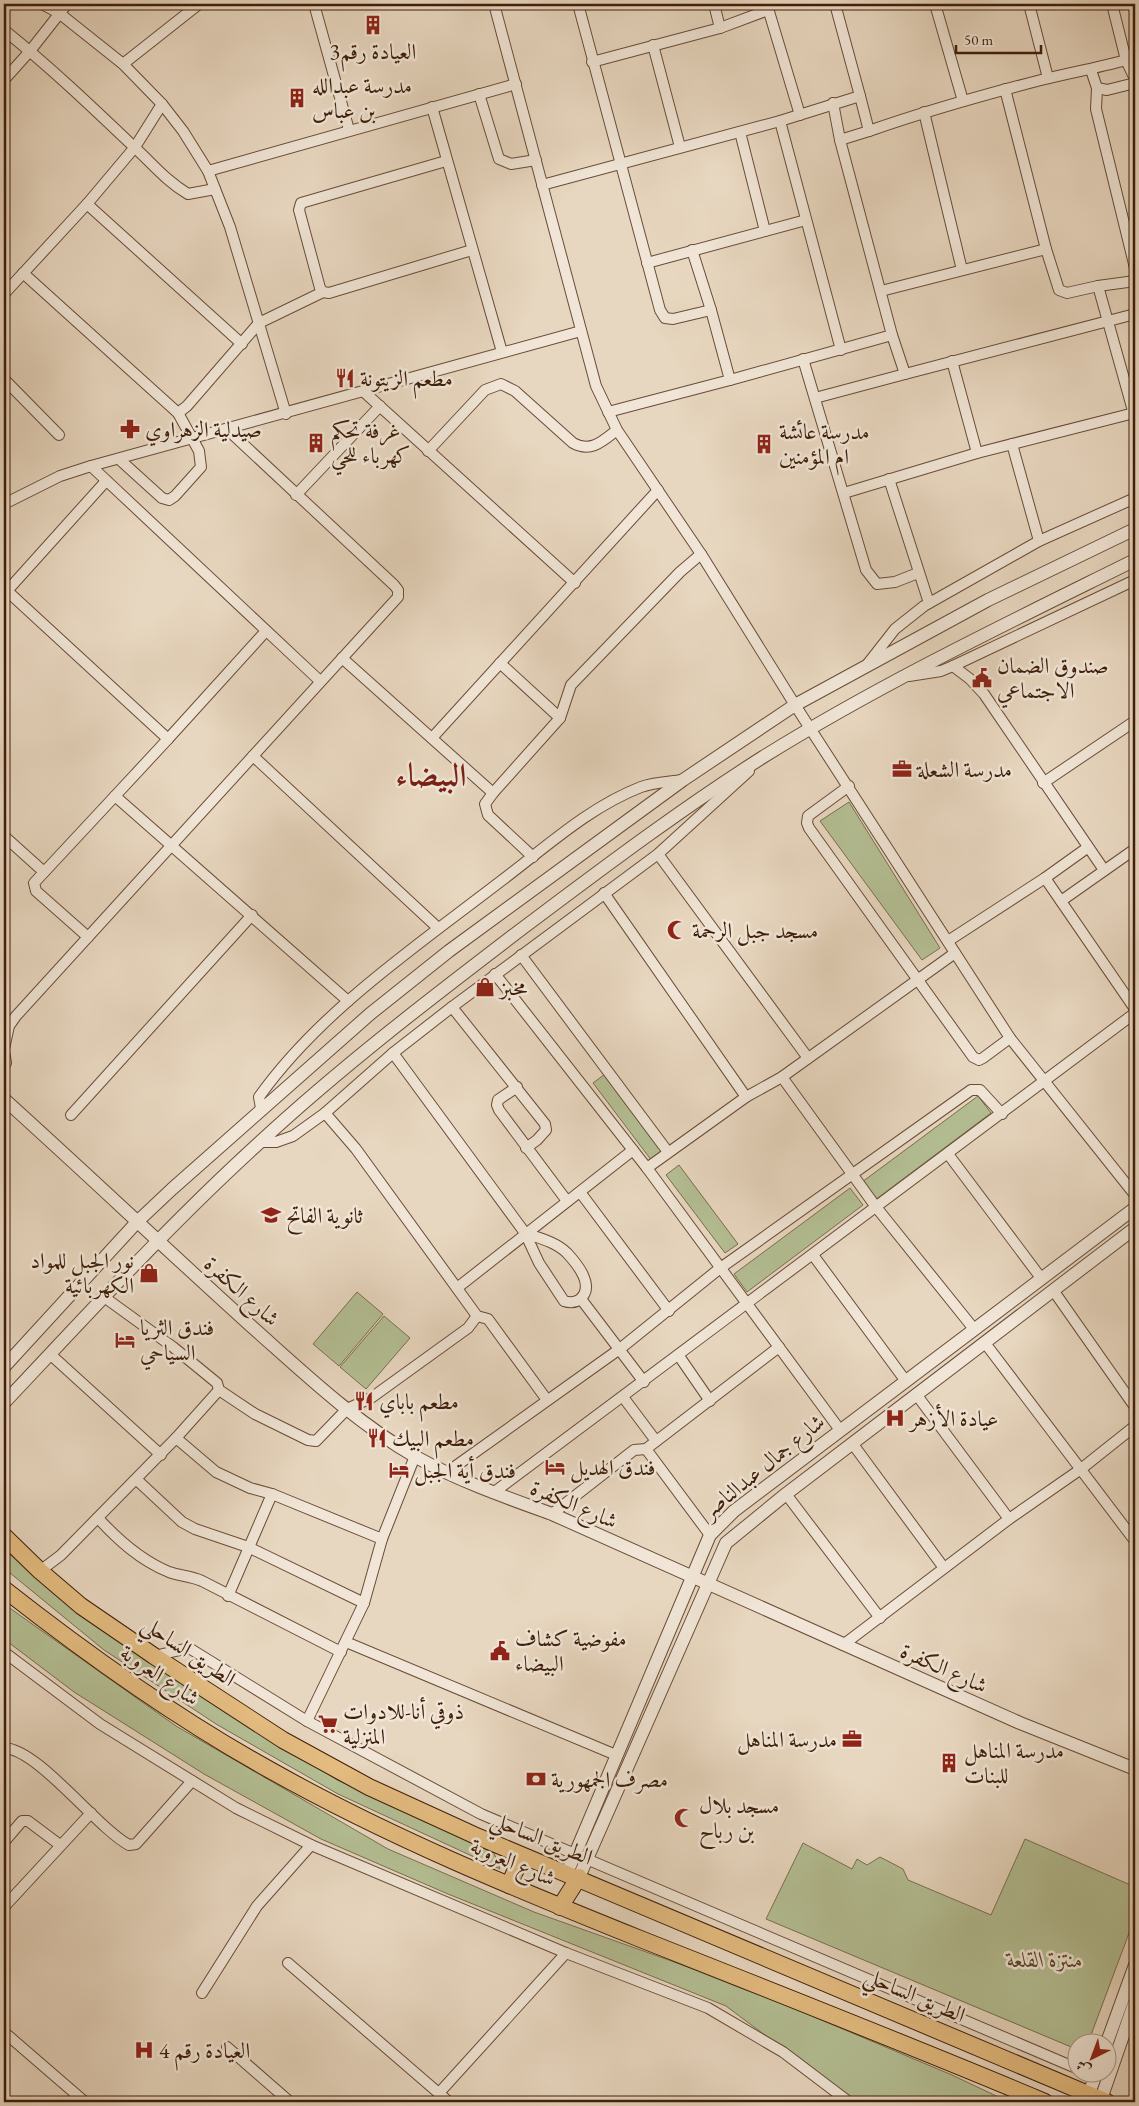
<svg xmlns="http://www.w3.org/2000/svg" width="1139" height="2106" font-family="'EB Garamond',Amiri,serif">
	<rect width="100%" height="100%" fill="#e8d7c0"/>
	<filter id="stains"><feTurbulence type="fractalNoise" baseFrequency=".004" numOctaves="4"/><feColorMatrix values="0 0 0 0 .2 0 0 0 0 .09 0 0 0 0 .02 0 0 0 .5 -.17"/></filter>
	<radialGradient id="worn" r=".72"><stop offset=".6" stop-color="#630" stop-opacity="0"/><stop offset="1" stop-color="#630" stop-opacity=".3"/></radialGradient>
	<g fill="#b4bf94" stroke="#7a6e4e">
		<path d="M849 802 940 948 922 960 820 821Z"/>
		<path d="M605 1074 664 1152 652 1161 593 1083Z"/>
		<path d="M978 1096 991 1113 875 1200 862 1182Z"/>
		<path d="M679 1165 738 1244 725 1253 666 1175Z"/>
		<path d="M850 1188 863 1205 747 1292 734 1274Z"/>
		<path d="M357 1292 383 1314 339 1366 313 1344Z"/>
		<path d="M384 1316 410 1338 366 1389 340 1367Z"/>
		<path d="M4 1550 187 1685 337 1780 494 1853 500 1869 338 1794 216 1724 104 1650 4 1568Z"/>
		<path d="M4 1604 176 1726 388 1849 534 1912 736 1984 952 2075 1009 2102H854L726 2006 448 1894 321 1839 204 1774 74 1692 4 1639Z"/>
		<path d="M1025 1839 1135 1887V1917L1088 2043 1076 2044V2049L766 1919 803 1843 852 1869 857 1859 867 1865 880 1857 903 1869 908 1880 991 1915Z"/>
	</g>
	<g fill="none" stroke-linecap="round" stroke-linejoin="round">
		<defs>
			<g id="minor">
				<path d="M42 4 59 13 123 64 162 104 183 131 208 171 230 227 286 414"/>
				<path d="M314 4 349 130"/>
				<path d="M494 4 596 386 617 430 701 554 795 705 1010 1038 1135 1195"/>
				<path d="M578 4 660 310 665 318 673 319 711 310 692 250"/>
				<path d="M714 4 720 28"/>
				<path d="M935 4 963 101"/>
				<path d="M1029 4 1048 78"/>
				<path d="M1112 4 1126 60 1135 79"/>
				<path d="M767 5 800 115"/>
				<path d="M4 30C49 66 91 106 133 146 152 163 166 181 188 194L215 189"/>
				<path d="M653 45 680 147"/>
				<path d="M592 62 720 28 768 10"/>
				<path d="M123 64 199 4"/>
				<path d="M1091 70 1097 88 1107 90 1135 83"/>
				<path d="M4 80 30 51 67 4"/>
				<path d="M1097 88 1096 109 1135 268"/>
				<path d="M1005 89 1046 249 1059 290 1067 293 1098 286 1135 281"/>
				<path d="M479 94 499 159 511 164 536 160"/>
				<path d="M432 107 502 352"/>
				<path d="M924 112 962 270"/>
				<path d="M780 121 841 350"/>
				<path d="M869 131C926 111 983 95 1041 80 1069 73 1097 68 1126 60"/>
				<path d="M740 132 765 231"/>
				<path d="M840 140 869 131 860 96"/>
				<path d="M446 161 301 203 299 210 320 288 323 292 329 293 472 250"/>
				<path d="M208 171 516 84"/>
				<path d="M542 185 780 121 860 96 835 4"/>
				<path d="M87 204 242 344"/>
				<path d="M647 263 806 220"/>
				<path d="M23 273 178 413 199 451 201 467 175 496 169 500 162 498 119 459"/>
				<path d="M1098 286 1135 418"/>
				<path d="M881 291 1046 249"/>
				<path d="M4 294 87 204 135 147 162 104"/>
				<path d="M892 335 905 374 1135 314"/>
				<path d="M803 359 866 570 877 584 895 582 918 573"/>
				<path d="M952 361 977 453"/>
				<path d="M4 379 59 435"/>
				<path d="M730 380 892 335 840 140 833 103"/>
				<path d="M363 391 575 583"/>
				<path d="M815 398 905 374"/>
				<path d="M608 412 730 380 711 310"/>
				<path d="M178 413 187 406 259 323 323 292"/>
				<path d="M1012 444 1039 541"/>
				<path d="M428 451 485 390 501 384 515 391 573 443C591 453 603 441 617 430"/>
				<path d="M91 466 320 681"/>
				<path d="M889 479 929 603"/>
				<path d="M844 493 977 453 1134 413"/>
				<path d="M296 495 380 406"/>
				<path d="M4 504 60 476 91 466 581 331"/>
				<path d="M4 588 168 739 115 796 348 1001"/>
				<path d="M7 591 106 481"/>
				<path d="M342 658 493 793 485 804 488 815 533 857"/>
				<path d="M500 663 560 718"/>
				<path d="M866 666 895 629 924 606 1039 541 1135 498"/>
				<path d="M953 666 970 679 984 694 1104 870"/>
				<path d="M909 676 941 671 953 666 1135 580"/>
				<path d="M432 738 658 490"/>
				<path d="M168 739 266 631"/>
				<path d="M253 756 438 928"/>
				<path d="M1043 783 1135 721"/>
				<path d="M849 786 808 816 807 823 809 828 973 1057 979 1060 983 1058 1010 1038"/>
				<path d="M493 793 560 718 571 685 680 572 701 554"/>
				<path d="M4 836 44 872"/>
				<path d="M1087 848 1045 878 1135 1009"/>
				<path d="M658 854 808 1058"/>
				<path d="M604 893 746 1097"/>
				<path d="M1061 901 1135 849"/>
				<path d="M88 937 36 891 34 883 115 796"/>
				<path d="M948 941 1045 878"/>
				<path d="M521 955 668 1152"/>
				<path d="M495 974 647 1168 840 1430"/>
				<path d="M452 1007 545 1124 546 1130 537 1140 526 1148"/>
				<path d="M4 1049 9 1026 16 1016 398 597V590L394 585 227 429"/>
				<path d="M4 1051 6 1063"/>
				<path d="M393 1053 525 1233 539 1263 564 1301C570 1303 574 1303 579 1300 596 1287 578 1265 567 1253 556 1242 539 1238 525 1233"/>
				<path d="M782 1077 876 1207 974 1329"/>
				<path d="M517 1087 498 1100 497 1105 499 1110 567 1201"/>
				<path d="M261 1108 259 1097C320 1011 418 945 501 881 545 848 589 807 641 787 654 782 669 782 682 780"/>
				<path d="M325 1113 356 1149 477 1316 488 1319 547 1400"/>
				<path d="M71 1115 252 915"/>
				<path d="M260 1142H276L293 1136 325 1113 393 1053 452 1007 658 854 749 771"/>
				<path d="M948 1154 1041 1278"/>
				<path d="M647 1168 746 1097 782 1077 955 953"/>
				<path d="M580 1192 669 1311"/>
				<path d="M813 1255 905 1380"/>
				<path d="M457 1288 633 1150"/>
				<path d="M1053 1290 1135 1407"/>
				<path d="M104 1297 173 1347 217 1383 219 1390 255 1414 308 1440 316 1441 347 1409 371 1398 468 1328 477 1316"/>
				<path d="M581 1299 644 1382"/>
				<path d="M985 1343 1135 1541"/>
				<path d="M50 1354 161 1455"/>
				<path d="M679 1356 710 1401"/>
				<path d="M916 1394 1009 1519"/>
				<path d="M623 1397 656 1441"/>
				<path d="M176 1438 219 1390"/>
				<path d="M852 1443 944 1568"/>
				<path d="M646 1449 710 1535"/>
				<path d="M446 1473 621 1348 719 1269 971 1090H980L1002 1114"/>
				<path d="M137 1480 182 1522 195 1529 248 1547 364 1603"/>
				<path d="M493 1493 1135 1013"/>
				<path d="M786 1494 880 1618"/>
				<path d="M552 1514 634 1450 646 1449 779 1347"/>
				<path d="M98 1518C118 1540 140 1560 169 1572 180 1576 191 1576 202 1581L341 1652"/>
				<path d="M40 1571 61 1555 176 1438 216 1472 250 1488 272 1494 382 1539"/>
				<path d="M228 1596 272 1494"/>
				<path d="M346 1642 616 1755"/>
				<path d="M843 1645 1009 1519 1081 1469 1135 1426"/>
				<path d="M4 1652 100 1724 236 1808 311 1845 566 1953 708 2008 783 2052 849 2102"/>
				<path d="M154 1656 189 1648 307 1721 481 1814 1076 2068"/>
				<path d="M307 1721 364 1603 382 1539 415 1456"/>
				<path d="M4 1748C38 1749 96 1827 129 1845L136 1844 192 1781"/>
				<path d="M4 1842 22 1821H28L60 1845"/>
				<path d="M4 1907 91 1813"/>
				<path d="M288 1963 449 2102"/>
				<path d="M202 1993 257 1906 311 1845"/>
				<path d="M4 2032 85 2102"/>
				<path d="M227 2047 290 2102"/>
				<path d="M439 2093 566 1953"/>
			</g>
			<g id="tertiary">
				<path d="M4 1099C87 1174 168 1251 251 1326 303 1372 355 1422 416 1457 459 1481 505 1497 552 1514L1020 1723 1135 1769"/>
				<path d="M4 1367 137 1222 172 1189 370 1014 449 951 683 780 795 705 988 600 1135 529"/>
				<path d="M4 1403C87 1315 169 1225 259 1143 341 1067 430 999 519 931 599 871 678 811 763 757 882 683 1010 622 1135 560"/>
				<path d="M567 1873 710 1535 734 1511 1135 1208"/>
				<path d="M579 1877 726 1543 786 1494 1135 1228"/>
				<path d="M1106 2045 1135 1965"/>
				<path d="M1086 2102 1096 2074"/>
				<path d="M1100 2102 1135 2001"/>
			</g>
			<g id="trunk">
				<path d="M4 1536 40 1571 81 1606 154 1656 283 1740 369 1787 474 1835 1107 2102"/>
				<path d="M4 1589C88 1655 176 1718 270 1770 389 1837 516 1889 643 1940 777 1993 912 2046 1045 2102"/>
				<path d="M509 1885 522 1856"/>
				<path d="M560 1907 579 1877"/>
			</g>
		</defs>
		<use href="#minor" stroke="#694c37" stroke-width="12"/>
		<use href="#tertiary" stroke="#694c37" stroke-width="14"/>
		<use href="#trunk" stroke="#3f1e09" stroke-width="18"/>
		<use href="#minor" stroke="#f0e5d6" stroke-width="10"/>
		<use href="#tertiary" stroke="#f0e5d6" stroke-width="12"/>
		<use href="#trunk" stroke="#e4bc80" stroke-width="16"/>
	</g>
	<defs>
		<symbol id="building-bare" viewBox="-9 -9 18 18"><path d="M-4-6H4V6H1V3H-1V6H-4ZM-2.5-4.3h1.7v1.8h-1.7ZM.8-4.3h1.7v1.8H.8ZM-2.5-1h1.7V.8h-1.7ZM.8-1h1.7V.8H.8Z" fill="#8f2418" stroke="#f0e5d6" stroke-width="2.5" paint-order="stroke"/></symbol>
		<symbol id="restaurant-bare" viewBox="-9 -9 18 18"><path d="M-5-6h1v4h1v-4h1v4h1v-4h1v5L-1.5 .5V6h-2V.5L-5-1ZM5-6V6H3V1.5H1.5Q1.5-4 5-6Z" fill="#8f2418" stroke="#f0e5d6" stroke-width="2.5" paint-order="stroke"/></symbol>
		<symbol id="pharmacy-bare" viewBox="-9 -9 18 18"><path d="M-2-6h4v4h4v4h-4v4h-4v-4h-4v-4h4Z" fill="#8f2418" stroke="#f0e5d6" stroke-width="2.5" paint-order="stroke"/></symbol>
		<symbol id="civic-bare" viewBox="-9 -9 18 18"><path d="M-.6-6.5H3V-4.5H.6V-3L4-1V1h2V6H-6V1h2V-1L-.6-3ZM-1.2 2.5V6h2.4V2.5Z" fill="#8f2418" stroke="#f0e5d6" stroke-width="2.5" paint-order="stroke"/></symbol>
		<symbol id="office-bare" viewBox="-9 -9 18 18"><path d="M-6-3h4V-5.5h4V-3h4V5H-6ZM-1-4.5V-3h2v-1.5ZM-6 0V1H6V0Z" fill="#8f2418" stroke="#f0e5d6" stroke-width="2.5" paint-order="stroke"/></symbol>
		<symbol id="mosque-bare" viewBox="-9 -9 18 18"><path d="M3.5-4.9A6 6 0 1 0 3.5 4.9A5 5 0 1 1 3.5-4.9Z" fill="#8f2418" stroke="#f0e5d6" stroke-width="2.5" paint-order="stroke"/></symbol>
		<symbol id="shop-bare" viewBox="-9 -9 18 18"><path d="M-5-2.5h2.3a2.7 3.5 0 0 1 5.4 0H5L5.5 6h-11ZM-1.5-2.5h3a1.5 2.3 0 0 0-3 0Z" fill="#8f2418" stroke="#f0e5d6" stroke-width="2.5" paint-order="stroke"/></symbol>
		<symbol id="school-bare" viewBox="-9 -9 18 18"><path d="M0-5L7-2L0 1L-7-2ZM-4 1L0 2.5L4 1V4Q0 6-4 4Z" fill="#8f2418" stroke="#f0e5d6" stroke-width="2.5" paint-order="stroke"/></symbol>
		<symbol id="hotel-bare" viewBox="-9 -9 18 18"><path d="M-6-4.5h1.5V1H6V5H4.5V3h-9V5H-6ZM-4 0a1.8 1.8 0 1 1 3.6 0ZM.5 0V-2.5h3Q6-2.5 6 0Z" fill="#8f2418" stroke="#f0e5d6" stroke-width="2.5" paint-order="stroke"/></symbol>
		<symbol id="hospital-bare" viewBox="-9 -9 18 18"><path d="M-5-5h3v3.5h4V-5h3V5h-3V1.5h-4V5h-3Z" fill="#8f2418" stroke="#f0e5d6" stroke-width="2.5" paint-order="stroke"/></symbol>
		<symbol id="supermarket-bare" viewBox="-9 -9 18 18"><path d="M-6-5.5h2.5l.6 2H6L4.5 2H-2.5L-4.4-4H-6ZM-1.5 3.2a1.3 1.3 0 1 0 .1 0ZM3 3.2a1.3 1.3 0 1 0 .1 0Z" fill="#8f2418" stroke="#f0e5d6" stroke-width="2.5" paint-order="stroke"/></symbol>
		<symbol id="bank-bare" viewBox="-9 -9 18 18"><path d="M-6-4H6V4H-6ZM0-2.3a2.3 2.3 0 1 0 0 4.6a2.3 2.3 0 1 0 0-4.6Z" fill="#8f2418" stroke="#f0e5d6" stroke-width="2.5" paint-order="stroke"/></symbol>
	</defs>
	<g fill-rule="evenodd">
		<use href="#building-bare" x="359" y="11" width="28" height="28"/>
		<use href="#building-bare" x="283" y="84" width="28" height="28"/>
		<use href="#restaurant-bare" x="331" y="364" width="28" height="28"/>
		<use href="#pharmacy-bare" x="116" y="415" width="28" height="28"/>
		<use href="#building-bare" x="302" y="429" width="28" height="28"/>
		<use href="#building-bare" x="750" y="430" width="28" height="28"/>
		<use href="#civic-bare" x="968" y="664" width="28" height="28"/>
		<use href="#office-bare" x="888" y="755" width="28" height="28"/>
		<use href="#mosque-bare" x="663" y="916" width="28" height="28"/>
		<use href="#shop-bare" x="471" y="973" width="28" height="28"/>
		<use href="#school-bare" x="257" y="1201" width="28" height="28"/>
		<use href="#shop-bare" x="135" y="1259" width="28" height="28"/>
		<use href="#hotel-bare" x="111" y="1326" width="28" height="28"/>
		<use href="#restaurant-bare" x="350" y="1387" width="28" height="28"/>
		<use href="#hospital-bare" x="881" y="1404" width="28" height="28"/>
		<use href="#restaurant-bare" x="363" y="1424" width="28" height="28"/>
		<use href="#hotel-bare" x="541" y="1453" width="28" height="28"/>
		<use href="#hotel-bare" x="385" y="1456" width="28" height="28"/>
		<use href="#civic-bare" x="486" y="1637" width="28" height="28"/>
		<use href="#supermarket-bare" x="314" y="1710" width="28" height="28"/>
		<use href="#office-bare" x="838" y="1725" width="28" height="28"/>
		<use href="#building-bare" x="935" y="1749" width="28" height="28"/>
		<use href="#bank-bare" x="522" y="1765" width="28" height="28"/>
		<use href="#mosque-bare" x="670" y="1804" width="28" height="28"/>
		<use href="#hospital-bare" x="130" y="2036" width="28" height="28"/>
	</g>
	<g text-anchor="middle" dominant-baseline="central" stroke-width="5" stroke-linejoin="round" paint-order="stroke">
		<g font-size="22" fill="#3f1e09" stroke="#f0e5d6" text-anchor="start">
			<text x="373" y="51" text-anchor="middle">3العيادة رقم</text>
			<text x="312" y="85">مدرسة عبدالله<tspan x="312" dy="25">بن عباس</tspan></text>
			<text x="360" y="378">مطعم الزيتونة</text>
			<text x="145" y="429">صيدلية الزهراوي</text>
			<text x="331" y="430">غرفة تحكم<tspan x="331" dy="25">كهرباء للحي</tspan></text>
			<text x="779" y="431">مدرسة عائشة<tspan x="779" dy="25">ام المؤمنين</tspan></text>
			<text x="997" y="665">صندوق الضمان<tspan x="997" dy="25">الاجتماعي</tspan></text>
			<text x="917" y="769">مدرسة الشعلة</text>
			<text x="692" y="930">مسجد جبل الرحمة</text>
			<text x="500" y="987">مخبز</text>
			<text x="286" y="1215">ثانوية الفاتح</text>
			<text x="134" y="1260" text-anchor="end">نور الجبل للمواد<tspan x="134" dy="25">الكهربائية</tspan></text>
			<text x="140" y="1327">فندق الثريا<tspan x="140" dy="25">السياحي</tspan></text>
			<text x="379" y="1401">مطعم باباي</text>
			<text x="910" y="1418">عيادة الأزهر</text>
			<text x="392" y="1438">مطعم البيك</text>
			<text x="570" y="1467">فندق الهديل</text>
			<text x="414" y="1470">فندق أية الجبل</text>
			<text x="515" y="1638">مفوضية كشاف<tspan x="515" dy="25">البيضاء</tspan></text>
			<text x="343" y="1711">ذوقي أنا-للادوات<tspan x="343" dy="25">المنزلية</tspan></text>
			<text x="837" y="1739" text-anchor="end">مدرسة المناهل</text>
			<text x="964" y="1750">مدرسة المناهل<tspan x="964" dy="25">للبنات</tspan></text>
			<text x="551" y="1779">مصرف الجمهورية</text>
			<text x="699" y="1805">مسجد بلال<tspan x="699" dy="25">بن رباح</tspan></text>
			<text x="159" y="2050">العيادة رقم 4</text>
		</g>
		<g font-size="22" fill="#3f1e09" stroke="#f0e5d6">
			<text transform="translate(242 1291) rotate(42)">شارع الكفرة</text>
			<text transform="translate(763 1466) rotate(-39)">شارع جمال عبدالناصر</text>
			<text transform="translate(574 1504) rotate(23)">شارع الكفرة</text>
			<text transform="translate(189 1651) rotate(34)">الطريق الساحلي</text>
			<text transform="translate(944 1668) rotate(24)">شارع الكفرة</text>
			<text transform="translate(160 1675) rotate(34)">شارع العروبة</text>
			<text transform="translate(542 1838) rotate(22)">الطريق الساحلي</text>
			<text transform="translate(513 1862) rotate(23)">شارع العروبة</text>
			<text transform="translate(915 1995) rotate(23)">الطريق الساحلي</text>
		</g>
		<g font-size="22" font-style="italic" fill="#5c462c" stroke="#f0e5d6">
			<text x="1045" y="1959">منتزة القلعة</text>
		</g>
		<g font-size="32" font-weight="bold" fill="#7a1f14" stroke="#f0e5d6">
			<text x="431" y="775">البيضاء</text>
		</g>
	</g>
	<rect width="1139" height="2106" fill="none" stroke="#e8d7c0" stroke-width="20"/>
	<rect x="5" y="5" width="1129" height="2096" fill="none" stroke="#3f1e09" stroke-width="2.5"/>
	<rect x="10" y="10" width="1119" height="2086" fill="none" stroke="#3f1e09"/>
	<g transform="translate(1092 2058) rotate(222)"><circle r="24" fill="#f0e5d6" stroke="#a99584"/>
	<path d="M0-4L9 19L0 12L-9 19Z" fill="#8f2418"/>
	<text y="-8" font-size="14" font-weight="bold" text-anchor="middle" fill="#3f1e09">ش</text>
	</g>
	<path d="M956 45v8h85v-8" fill="none" stroke="#3f1e09" stroke-width="2.5"/>
	<text x="964" y="45" font-size="15" fill="#3f1e09" stroke="#f0e5d6" stroke-width="4" paint-order="stroke">50 m</text>
	<rect width="100%" height="100%" filter="url(#stains)"/>
	<rect width="100%" height="100%" fill="url(#worn)"/>
</svg>
